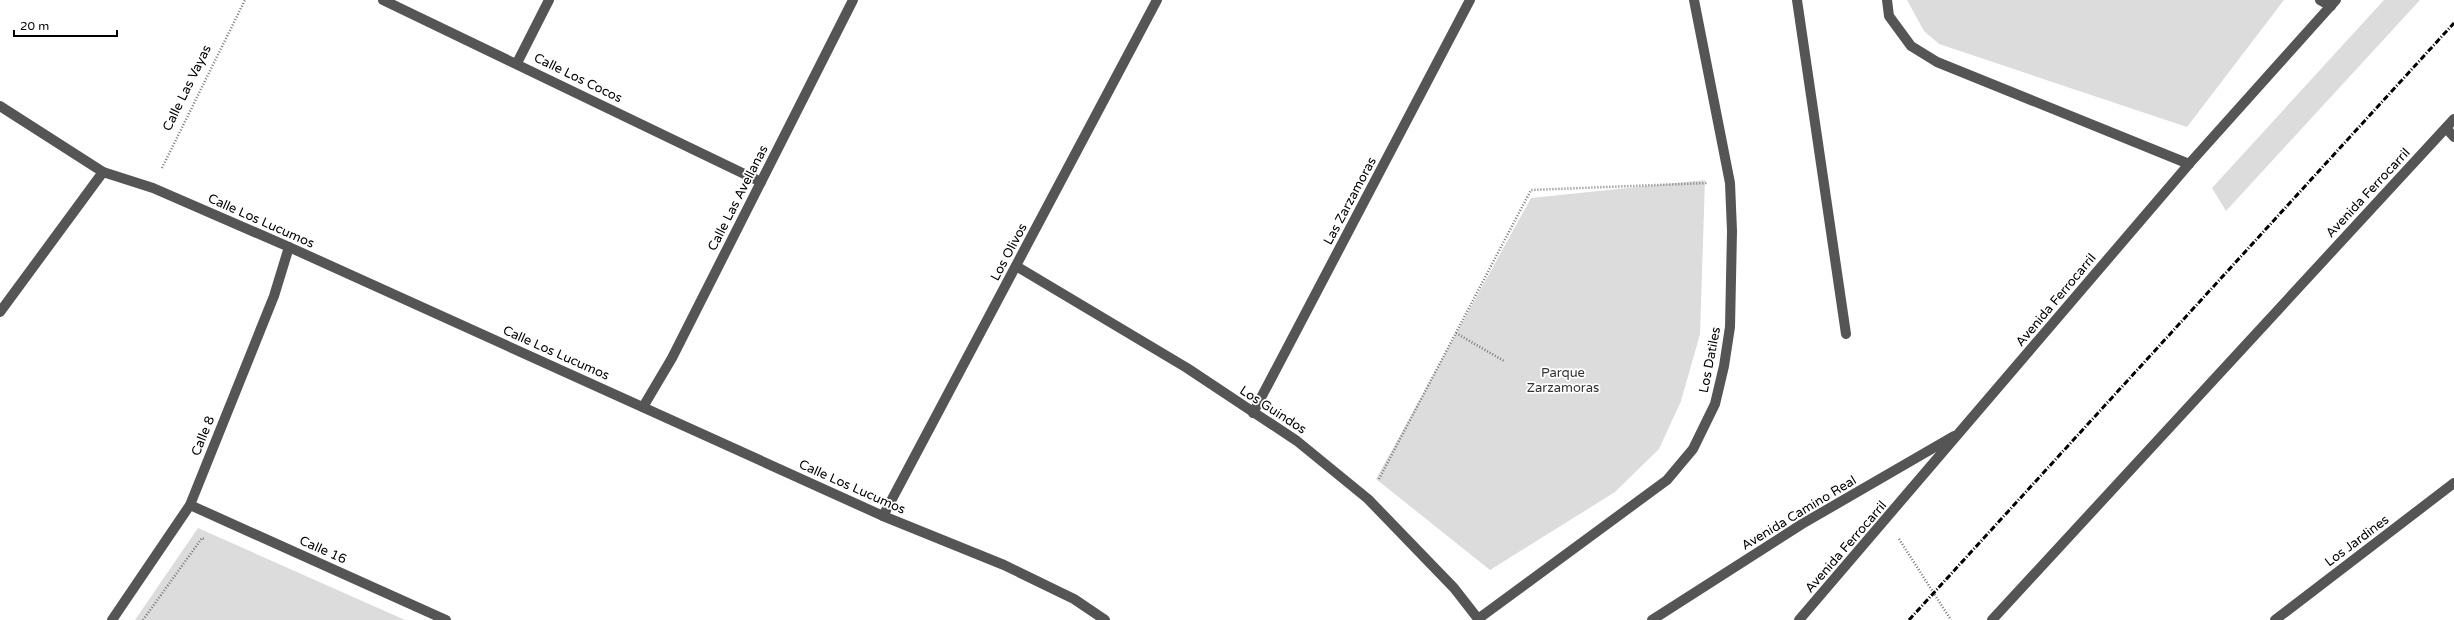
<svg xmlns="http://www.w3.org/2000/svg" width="2454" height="620" font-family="'Varela Round',sans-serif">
	<rect width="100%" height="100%" fill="#fff"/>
	<g fill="#dcdcdc">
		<path d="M1907 0H2284L2187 127 1939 44 1924 31Z"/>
		<path d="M2384 0H2420L2226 211 2212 188Z"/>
		<path d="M1705 180 1700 334 1681 401 1659 449 1615 492 1490 570 1376 479 1531 198Z"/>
		<path d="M198 528 405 620H135Z"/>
	</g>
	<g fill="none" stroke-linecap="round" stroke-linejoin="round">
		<g stroke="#777" stroke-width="2.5" stroke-dasharray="1 2" stroke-linecap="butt">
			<path d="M162 168 245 0"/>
			<path d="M1456 333 1504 361"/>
			<path d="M1379 479 1531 190 1707 183"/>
			<path d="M1899 539 1951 620"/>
			<path d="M143 620 202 538 204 539"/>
		</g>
		<g stroke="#555" stroke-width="10">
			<path d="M383 0 761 182"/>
			<path d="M1797 0 1846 334"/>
			<path d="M1887 0 1889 16 1911 46 1937 62 2189 164"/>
			<path d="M2320 0 2331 6"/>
			<path d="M517 63 549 0"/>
			<path d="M0 106 103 172 153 188 289 247 883 516 1004 565 1074 599 1105 620"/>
			<path d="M2446 128 2454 137"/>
			<path d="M1016 266 1187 368 1297 441 1368 499 1454 588 1479 620"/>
			<path d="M0 312 103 172"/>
			<path d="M643 407 672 358 853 0"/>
			<path d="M1253 413 1470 0"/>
			<path d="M190 505 446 620"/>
			<path d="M883 516 1157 0"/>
			<path d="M1478 619 1667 480 1693 449 1715 404 1724 366 1730 327 1732 231 1730 183 1694 0"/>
			<path d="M112 620 190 505 274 296 289 247"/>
			<path d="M1652 620 1802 524 1954 436"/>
			<path d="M1799 620 2189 164 2336 0"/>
			<path d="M1992 620 2454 119"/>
			<path d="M2275 620 2454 483"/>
		</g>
		<path stroke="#000" stroke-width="3" stroke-dasharray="6 2 1 2" stroke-linecap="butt" d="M1909 620 2454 23"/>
	</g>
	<g text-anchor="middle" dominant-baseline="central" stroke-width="3.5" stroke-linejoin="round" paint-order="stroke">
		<g font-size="13" fill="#000" stroke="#fff">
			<text transform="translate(578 78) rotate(26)">Calle Los Cocos</text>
			<text transform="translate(187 88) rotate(-64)">Calle Las Vayas</text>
			<text transform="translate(2368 193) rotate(-47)">Avenida Ferrocarril</text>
			<text transform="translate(738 198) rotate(-63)">Calle Las Avellanas</text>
			<text transform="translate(1350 201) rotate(-62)">Las Zarzamoras</text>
			<text transform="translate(261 221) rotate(24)">Calle Los Lucumos</text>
			<text transform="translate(1009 252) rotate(-62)">Los Olivos</text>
			<text transform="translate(2056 300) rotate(-50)">Avenida Ferrocarril</text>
			<text transform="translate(556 353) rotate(24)">Calle Los Lucumos</text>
			<text transform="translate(1710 360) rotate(-79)">Los Datiles</text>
			<text transform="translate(1273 410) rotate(33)">Los Guindos</text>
			<text transform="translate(203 436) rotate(-68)">Calle 8</text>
			<text transform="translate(852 487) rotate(24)">Calle Los Lucumos</text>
			<text transform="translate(1799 513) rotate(-31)">Avenida Camino Real</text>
			<text transform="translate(2357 541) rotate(-37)">Los Jardines</text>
			<text transform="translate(1846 547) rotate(-49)">Avenida Ferrocarril</text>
			<text transform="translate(323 550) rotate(24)">Calle 16</text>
		</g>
		<g font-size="13" fill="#333" stroke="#fff">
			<text x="1563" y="373">Parque<tspan x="1563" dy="15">Zarzamoras</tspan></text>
		</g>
	</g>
	<path d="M14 30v6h103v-6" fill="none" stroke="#000000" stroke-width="2"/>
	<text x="20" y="30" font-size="12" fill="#000000" stroke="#ffffff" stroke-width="3" paint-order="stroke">20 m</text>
</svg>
